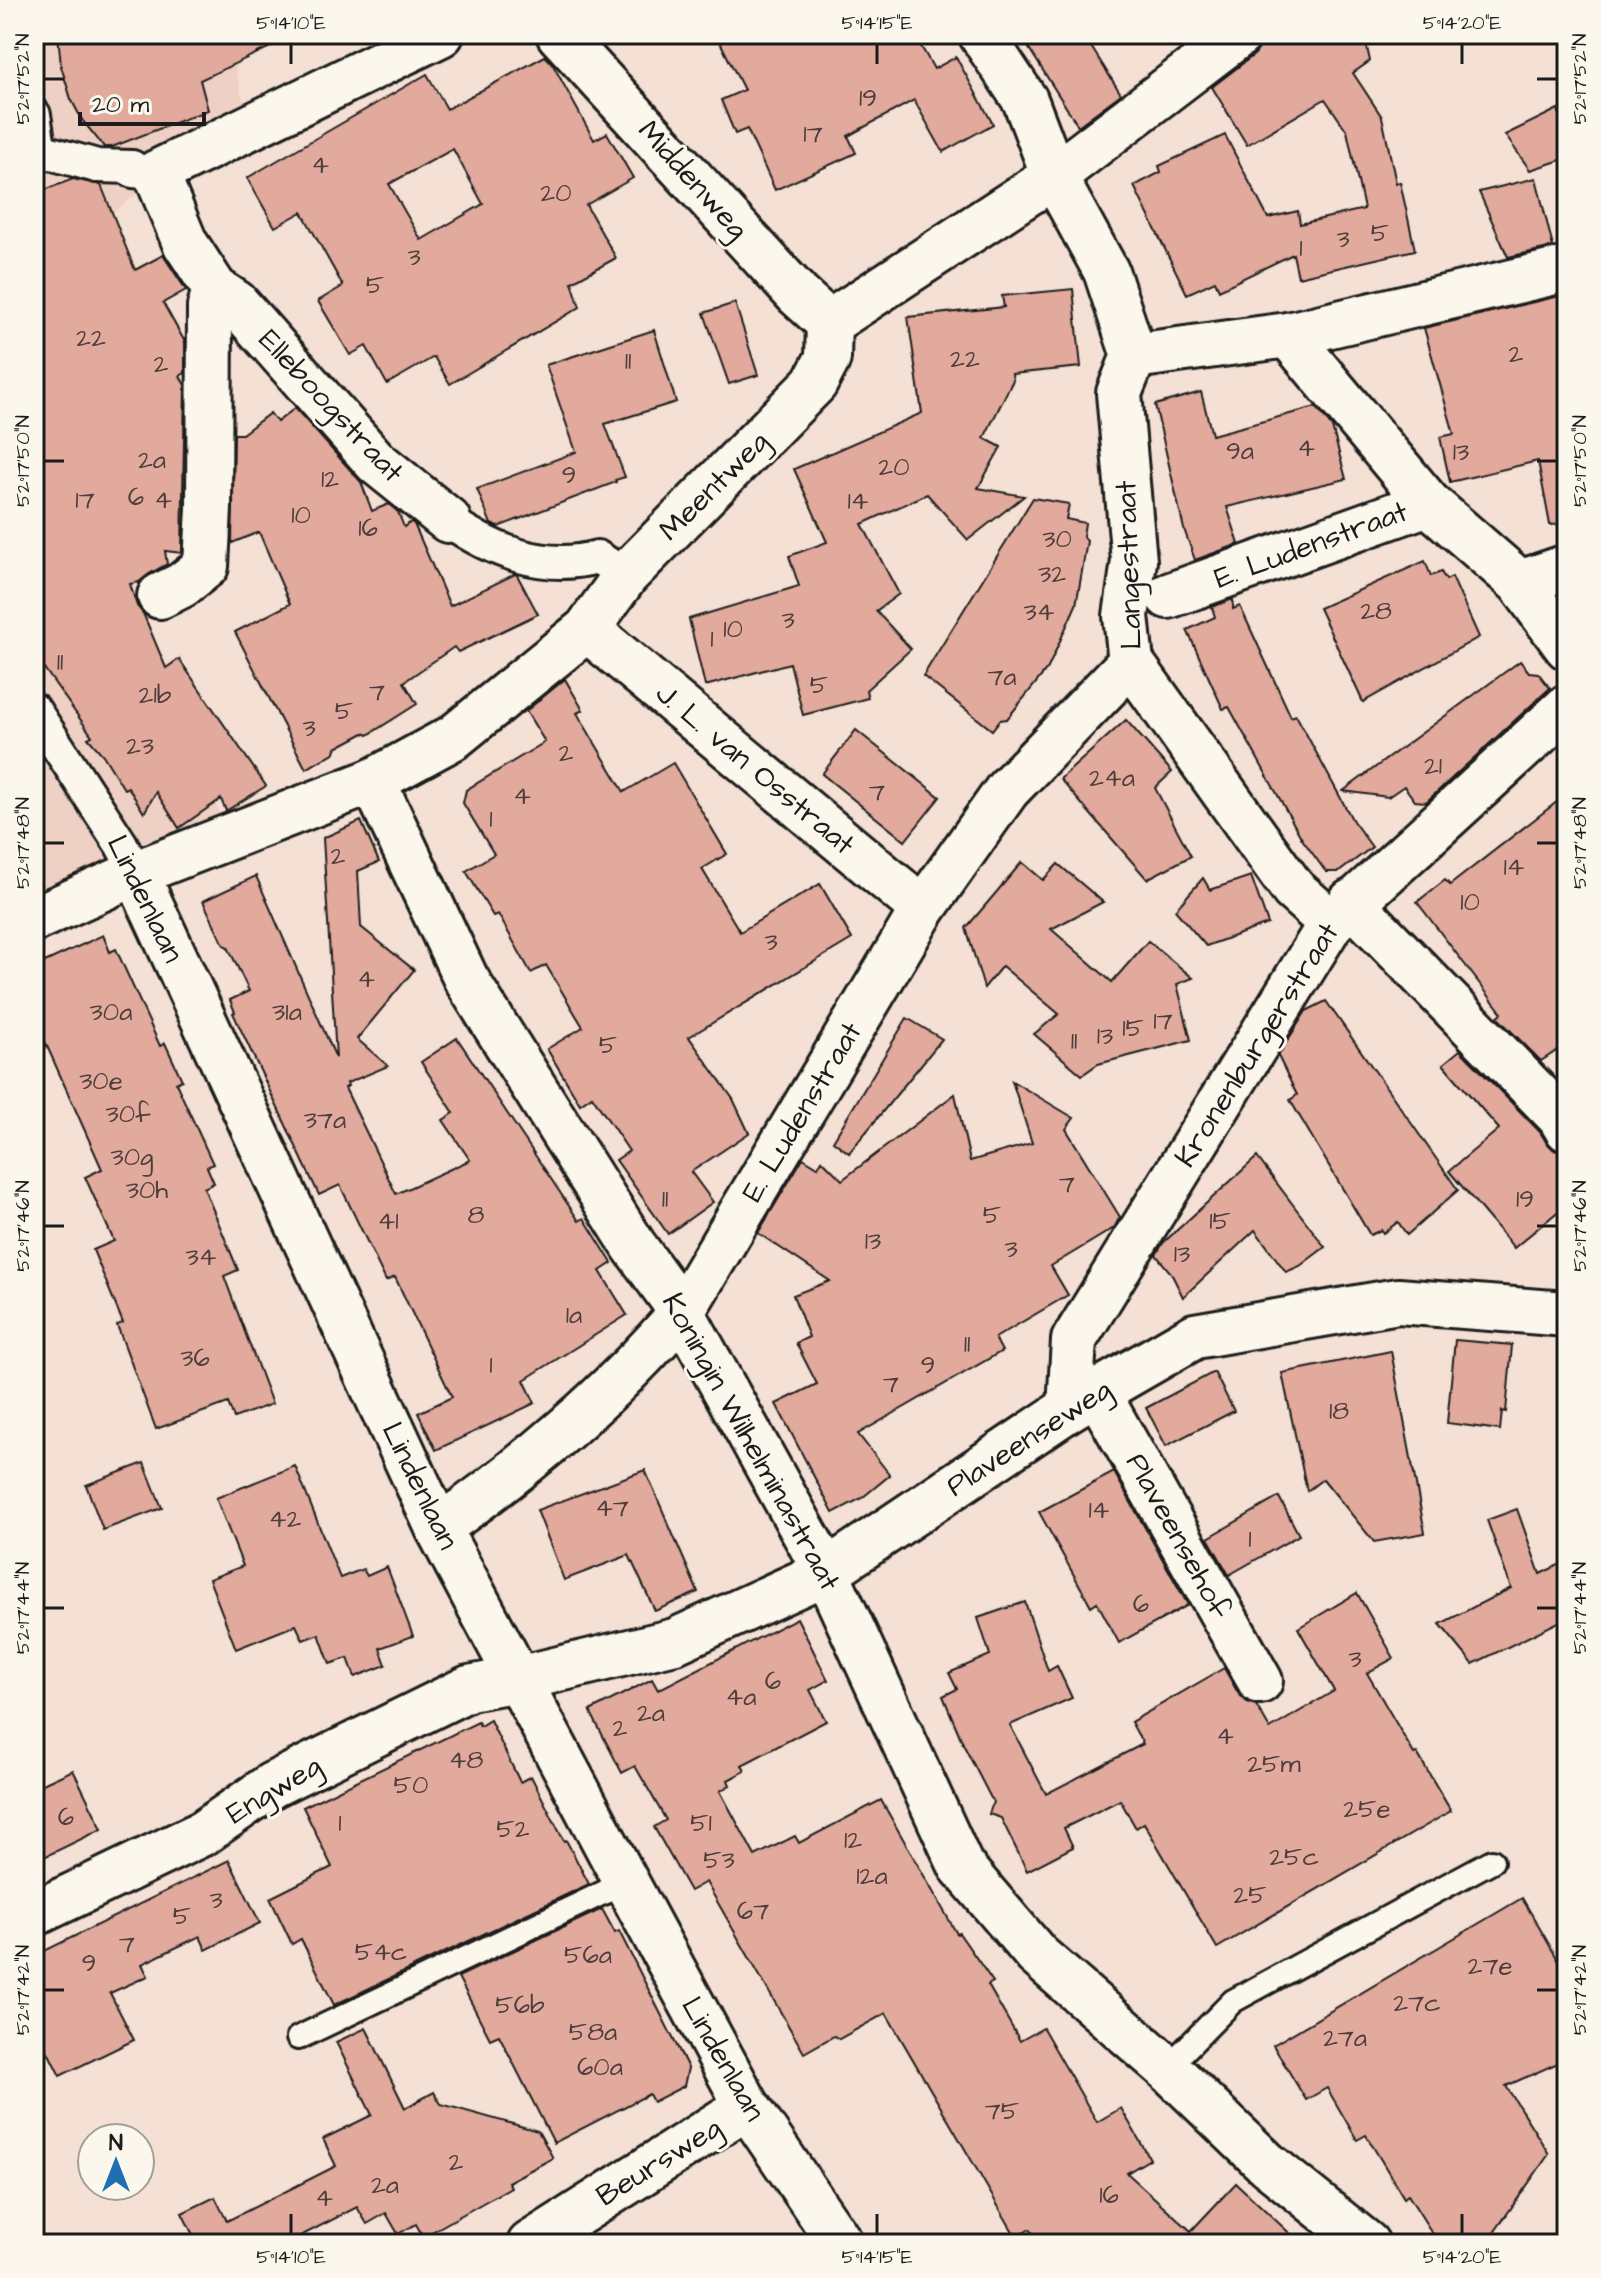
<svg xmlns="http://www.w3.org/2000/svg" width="1601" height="2278" font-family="'Architects Daughter',sans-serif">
	<rect width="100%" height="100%" fill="#f4e0d4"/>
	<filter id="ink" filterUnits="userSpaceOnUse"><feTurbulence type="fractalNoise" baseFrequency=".0125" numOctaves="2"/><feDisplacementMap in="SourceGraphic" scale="16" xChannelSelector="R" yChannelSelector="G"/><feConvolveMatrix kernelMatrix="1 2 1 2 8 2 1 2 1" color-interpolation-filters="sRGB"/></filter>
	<g filter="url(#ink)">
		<g fill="#efd0c4">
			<path d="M34 34H228L244 105 34 278Z"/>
			<path d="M34 475 222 817 34 893Z"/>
		</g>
		<g fill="#e2a99d" stroke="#1c1c1c" stroke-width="2" fill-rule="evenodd">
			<path d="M58 34H298L200 80 208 110 112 147H104L82 120 71 99 61 66Z"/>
			<path d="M716 34H914L934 69 956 57 993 124 943 152 914 100 848 136 856 153 775 190 747 129 735 134 721 100 744 90Z"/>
			<path d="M1020 34H1083L1121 94 1078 126Z"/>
			<path d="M1274 34H1364L1370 61 1353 73 1382 117 1396 183 1400 182 1415 250 1298 277 1293 254 1219 290 1215 281 1187 294 1134 186 1161 172 1159 166 1225 135 1268 218 1298 211 1300 224 1364 209 1347 131 1325 99 1247 145 1212 87 1255 54 1264 41Z"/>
			<path d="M545 56 552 63 594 140 607 133 633 178 586 205 616 258 572 282 580 307 450 384 434 357 387 384 366 346 350 355 318 301 343 286 302 212 275 227 247 178 427 74 447 109ZM453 149 483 204 421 240 389 184Z"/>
			<path d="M1558 109 1567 137V158L1530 170 1505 135Z"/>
			<path d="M1536 178 1553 247 1508 257 1479 192Z"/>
			<path d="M73 179 101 185 135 270 163 255 186 290 163 303 185 342V373L180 376 185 385 182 553 165 551 167 564 149 574 139 582 130 584 137 606 143 613 166 668 179 659 266 786 226 811 221 799 179 828 156 792 144 813 128 787 124 789 103 755 88 738 92 736 34 654V194Z"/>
			<path d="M1073 289 1081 367 1012 374 1013 380 984 438 1001 447 978 488 1024 496 968 540 927 494 862 524 899 594 876 611 911 649 866 690 868 698 803 715 790 663 705 686 689 619 799 586 789 556 827 542 794 469 922 413 908 317 1004 307 1002 296Z"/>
			<path d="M1564 295 1567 306V524L1550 525 1538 461 1450 482 1440 437 1454 434 1424 328Z"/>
			<path d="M735 303 758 375 729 384 704 313Z"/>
			<path d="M654 330 676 402 605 424 625 477 615 480 616 482 498 527 491 524 477 489 576 452 546 365Z"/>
			<path d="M1201 392 1212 435 1316 407 1332 427 1346 479 1227 507 1239 544 1195 560 1184 529 1155 405Z"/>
			<path d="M295 408 361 482 372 511 389 504 398 512 404 527 411 522 414 524 450 606 515 574 517 575 538 614 458 652 454 647 404 682 417 704 368 735 364 733 336 748 335 752 306 769 235 632 290 604 259 532 232 543 234 434H242L270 413 277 422Z"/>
			<path d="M1033 498 1069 504 1066 519 1085 523 1083 536 1087 541 1080 583 1076 605 1048 668 1007 719 1000 720 992 730 923 676Z"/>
			<path d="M1425 561 1431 576 1441 572 1446 580 1452 577 1479 637 1363 702 1319 608Z"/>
			<path d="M1233 599V609L1240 606 1291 717 1296 715 1353 821 1372 847 1339 872H1326L1302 839 1229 707 1223 709 1187 630 1215 617 1212 607Z"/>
			<path d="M1520 661 1529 672 1538 673 1550 688 1426 802 1415 801 1404 786 1388 797 1343 791Z"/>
			<path d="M565 679 583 710 577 713 624 792 673 763 727 854 702 869 740 932 820 884 852 939 689 1037 733 1099 749 1133 691 1172 713 1202 668 1234 616 1160 629 1151 592 1096 580 1104 547 1049 583 1027 546 965 531 973 498 914 493 916 466 871 494 854 463 803 466 790 545 742 526 711Z"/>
			<path d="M1126 720 1172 772 1155 788 1191 856 1147 879 1060 779Z"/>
			<path d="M856 730 940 797 905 841 822 774Z"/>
			<path d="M1567 794V1044L1541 1061 1497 1017 1502 1013 1417 902 1445 880 1450 885Z"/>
			<path d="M361 821 379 862 358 871 361 927 414 970 357 1039 388 1066 347 1083 348 1086 345 1088 396 1194 470 1160 443 1120 454 1113 421 1062 457 1038 579 1221 584 1218 612 1263 600 1271 627 1315 524 1380 535 1403 436 1450 418 1413 452 1397 395 1277 386 1281 340 1185 319 1195 308 1172 233 1013 235 1012 230 1000 249 991 228 947 224 945 203 901 256 876 336 1058 323 838Z"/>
			<path d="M1022 862 1043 880 1058 864 1103 902 1051 929 1112 982 1148 941 1193 978 1177 984 1191 1040 1098 1064 1082 1075 1034 1034 1059 1014 1002 966 984 988 966 928Z"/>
			<path d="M1251 876 1268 924 1206 946 1175 910 1203 878 1210 890Z"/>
			<path d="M103 935 110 952 116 949 160 1046 165 1043 182 1080 176 1083 213 1164 207 1167 214 1183 204 1188 238 1270 224 1276 272 1404 234 1418 228 1403 156 1429 117 1325 123 1323 93 1250 114 1241 85 1177 102 1169 34 1017V967Z"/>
			<path d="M1326 1001 1458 1190 1407 1235 1398 1222 1383 1233 1381 1230 1370 1235 1290 1100 1297 1095 1278 1056 1306 1011Z"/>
			<path d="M907 1018 942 1039 849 1153 833 1141Z"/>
			<path d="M1460 1050 1540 1132 1546 1142 1554 1150 1563 1153 1567 1157V1204L1514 1248 1449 1171 1499 1129 1443 1064Z"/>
			<path d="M1012 1081 1074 1118 1066 1129 1120 1217 1114 1228 1051 1266 1068 1295 995 1338 1002 1351 858 1434 890 1475 862 1498 833 1513 776 1404 817 1384 796 1343 809 1337 793 1295 830 1281 758 1233 803 1158 818 1167 822 1160 842 1180 955 1094 970 1161 1032 1143Z"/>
			<path d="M1257 1157 1325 1247 1300 1266 1286 1272 1255 1230 1183 1297 1171 1273 1156 1255 1163 1243Z"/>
			<path d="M1455 1340 1512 1345 1506 1412 1502 1411 1500 1430 1447 1423Z"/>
			<path d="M1391 1351 1425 1533 1374 1542 1323 1479 1307 1491 1282 1373Z"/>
			<path d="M1214 1372 1234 1411 1166 1446 1146 1408Z"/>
			<path d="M144 1463 162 1508 103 1530 86 1485Z"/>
			<path d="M295 1466 340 1578 363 1569 367 1576 387 1567 413 1636 380 1648 386 1665 355 1677 348 1658 330 1664 319 1634 303 1640 296 1625 236 1649 209 1579 243 1566 216 1498Z"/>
			<path d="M645 1470 698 1592 655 1611 629 1555 564 1580 537 1510Z"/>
			<path d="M1114 1472 1188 1605 1119 1643 1097 1602 1091 1606 1039 1512Z"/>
			<path d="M1279 1497 1299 1535 1229 1575 1208 1538Z"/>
			<path d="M1517 1509 1540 1574 1567 1561V1618L1473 1664 1440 1624 1511 1588 1487 1520Z"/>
			<path d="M1357 1593 1394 1658 1367 1673 1414 1754 1417 1753 1451 1811 1217 1948 1144 1823 1136 1828 1120 1800 1064 1828 1073 1847 1027 1871 1001 1818 989 1814 993 1802 964 1746 943 1696 957 1689 949 1673 990 1655 978 1618 1025 1602 1048 1671 1057 1666 1072 1698 1010 1725 1046 1794 1143 1744 1131 1722 1224 1668 1238 1693 1247 1702 1256 1705 1270 1729 1334 1691 1298 1628Z"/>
			<path d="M797 1618 828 1680 810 1690 826 1721 742 1765 745 1771 728 1780 730 1785 720 1791 755 1856 795 1836 799 1843 881 1800 957 1934 959 1933 993 1982 988 1985 1020 2041 1043 2028 1097 2122 1121 2108 1150 2159 1127 2173 1191 2231 1236 2183 1301 2244H1039L1030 2229 1016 2237 886 2013 839 2039 834 2036 804 2053 706 1882 690 1891 654 1827 666 1820 635 1766 622 1773 590 1711 652 1679 658 1690Z"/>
			<path d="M490 1720 520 1782 531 1776 564 1841 566 1840 589 1884 334 2005 301 1939 292 1944 270 1898 332 1867 303 1807 478 1722 480 1726Z"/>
			<path d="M73 1770 102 1829 34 1862V1788Z"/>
			<path d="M229 1860 260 1923 206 1950 200 1936 142 1964 148 1976 110 1993 134 2040 60 2076 34 2024V1956Z"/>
			<path d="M1522 1898 1567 1975V2059L1506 2086 1549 2154 1486 2244H1439L1408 2195 1404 2198 1366 2135 1357 2140 1327 2088 1306 2100 1273 2045Z"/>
			<path d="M602 1909 615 1933 619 1931 688 2068 684 2086 653 2102 649 2094 554 2143 499 2035 490 2039 458 1977Z"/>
			<path d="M366 2028 405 2108 434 2092 441 2104 538 2131 553 2158 508 2182 511 2187 423 2237 416 2224 398 2234 386 2213 367 2224 357 2207 285 2244H181L194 2237 182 2213 215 2197 227 2221 336 2166 323 2139 372 2115 336 2042Z"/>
		</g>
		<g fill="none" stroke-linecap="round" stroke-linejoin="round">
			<defs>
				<g id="service">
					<path d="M298 2038 626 1882"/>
					<path d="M1167 2068 1233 2001 1492 1861"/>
				</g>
				<g id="pedestrian">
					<path d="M34 115 38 140 34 152"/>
					<path d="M36 149 97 166 132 167 133 171 156 173"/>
					<path d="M448 520C491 551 545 572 597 557L626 575"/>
					<path d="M34 710 121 844 136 873"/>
				</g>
				<g id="minor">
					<path d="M441 34 156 173 185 243 215 289 236 303 376 462 448 520"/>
					<path d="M559 34 798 295 829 323"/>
					<path d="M981 34 1025 100 1054 176 1106 271 1134 356 1119 393 1134 561 1126 616 1131 662 1293 889 1331 923"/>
					<path d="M1288 335 1428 503 1520 583 1567 647"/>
					<path d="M1134 356 1288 335 1567 269"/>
					<path d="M1520 583 1567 567"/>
					<path d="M160 596 182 585 206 566 209 508 210 307 215 289"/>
					<path d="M1168 596 1428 503"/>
					<path d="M587 629 923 909"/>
					<path d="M373 781 466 979 634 1246 682 1312 826 1572 961 1866 1037 1955 1167 2068 1267 2164 1367 2244"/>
					<path d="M136 873 438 1528 626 1882 747 2106 841 2244"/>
					<path d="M1351 902 1560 1117 1567 1129"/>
					<path d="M34 919 136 873 373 781 454 737 587 629 626 575 815 383 828 358 829 323 1054 176 1240 34"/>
					<path d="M1097 1392 1260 1681"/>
					<path d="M1070 1408 1074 1340 1331 923 1567 707"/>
					<path d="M438 1528C525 1468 613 1393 682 1312L923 909 1007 790 1131 662"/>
					<path d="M34 1914 203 1833 272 1785 469 1688 518 1679 675 1641 826 1572 1070 1408 1195 1336 1398 1301 1567 1314"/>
					<path d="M530 2244 747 2106"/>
				</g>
			</defs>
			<use href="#service" stroke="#1c1c1c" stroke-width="28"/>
			<use href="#pedestrian" stroke="#1c1c1c" stroke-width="38"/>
			<use href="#minor" stroke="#1c1c1c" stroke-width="50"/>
			<use href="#service" stroke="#fbf7ec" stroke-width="22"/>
			<use href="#pedestrian" stroke="#fbf7ec" stroke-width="32"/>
			<use href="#minor" stroke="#fbf7ec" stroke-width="44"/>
		</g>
	</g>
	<path fill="none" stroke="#1c1c1c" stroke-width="3" d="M291 44V64M877 44V64M1462 44V64M44 79H64M1537 79H1557M44 461H64M1537 461H1557M44 843H64M1537 843H1557M44 1226H64M1537 1226H1557M44 1608H64M1537 1608H1557M44 1990H64M1537 1990H1557M291 2214V2234M877 2214V2234M1462 2214V2234"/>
	<g text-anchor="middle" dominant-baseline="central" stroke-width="6" stroke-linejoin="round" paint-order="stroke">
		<g font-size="26" fill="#4e3f3c">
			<text x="868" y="98">19</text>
			<text x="813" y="134">17</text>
			<text x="320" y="165">4</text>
			<text x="556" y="193">20</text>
			<text x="1380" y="233">5</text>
			<text x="1343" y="239">3</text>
			<text x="1301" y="248">1</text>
			<text x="414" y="257">3</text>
			<text x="375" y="285">5</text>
			<text x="91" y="338">22</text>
			<text x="1516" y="354">2</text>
			<text x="965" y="359">22</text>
			<text x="628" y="361">11</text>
			<text x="161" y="364">2</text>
			<text x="1306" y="448">4</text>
			<text x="1240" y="451">9a</text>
			<text x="1461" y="452">13</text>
			<text x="152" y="460">2a</text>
			<text x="894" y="467">20</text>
			<text x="569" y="475">9</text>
			<text x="330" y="479">12</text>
			<text x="136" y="497">6</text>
			<text x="85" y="500">17</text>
			<text x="163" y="500">4</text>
			<text x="858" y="501">14</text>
			<text x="301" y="515">10</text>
			<text x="368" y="528">16</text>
			<text x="1057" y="539">30</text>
			<text x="1052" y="574">32</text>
			<text x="1376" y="611">28</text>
			<text x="1039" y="612">34</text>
			<text x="788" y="620">3</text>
			<text x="733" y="629">10</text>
			<text x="712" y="639">1</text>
			<text x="60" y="662">11</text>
			<text x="1002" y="677">7a</text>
			<text x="819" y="685">5</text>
			<text x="377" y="692">7</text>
			<text x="155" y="695">21b</text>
			<text x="344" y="711">5</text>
			<text x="309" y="728">3</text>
			<text x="140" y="746">23</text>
			<text x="566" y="753">2</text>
			<text x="1433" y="766">21</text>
			<text x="1112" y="778">24a</text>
			<text x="877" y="792">7</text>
			<text x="522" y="796">4</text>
			<text x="491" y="819">1</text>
			<text x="338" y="856">2</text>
			<text x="1514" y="867">14</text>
			<text x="1470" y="902">10</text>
			<text x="771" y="942">3</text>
			<text x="366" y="979">4</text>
			<text x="111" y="1012">30a</text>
			<text x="287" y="1012">31a</text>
			<text x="1163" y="1021">17</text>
			<text x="1133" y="1028">15</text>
			<text x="1105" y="1036">13</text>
			<text x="1074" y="1041">11</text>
			<text x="608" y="1045">5</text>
			<text x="101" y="1081">30e</text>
			<text x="128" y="1114">30f</text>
			<text x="325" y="1120">37a</text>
			<text x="132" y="1157">30g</text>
			<text x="1067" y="1184">7</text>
			<text x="147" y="1190">30h</text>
			<text x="665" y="1199">11</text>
			<text x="1525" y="1199">19</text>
			<text x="476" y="1215">8</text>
			<text x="992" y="1215">5</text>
			<text x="388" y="1221">41</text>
			<text x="1220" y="1221">15</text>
			<text x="873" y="1241">13</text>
			<text x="1011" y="1249">3</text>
			<text x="1182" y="1254">13</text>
			<text x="201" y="1257">34</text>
			<text x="574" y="1315">1a</text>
			<text x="967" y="1344">11</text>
			<text x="195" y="1358">36</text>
			<text x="491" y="1365">1</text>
			<text x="928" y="1365">9</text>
			<text x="891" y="1384">7</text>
			<text x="1339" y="1411">18</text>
			<text x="612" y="1508">47</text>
			<text x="1099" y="1510">14</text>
			<text x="285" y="1519">42</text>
			<text x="1250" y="1539">1</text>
			<text x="1141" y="1604">6</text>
			<text x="1355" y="1659">3</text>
			<text x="773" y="1681">6</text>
			<text x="741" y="1697">4a</text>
			<text x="651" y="1713">2a</text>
			<text x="620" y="1728">2</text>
			<text x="1225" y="1736">4</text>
			<text x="466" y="1760">48</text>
			<text x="1274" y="1764">25m</text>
			<text x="411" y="1785">50</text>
			<text x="1367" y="1809">25e</text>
			<text x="66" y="1817">6</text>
			<text x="340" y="1823">1</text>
			<text x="701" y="1823">51</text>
			<text x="513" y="1829">52</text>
			<text x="853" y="1840">12</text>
			<text x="1294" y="1857">25c</text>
			<text x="719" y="1860">53</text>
			<text x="872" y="1876">12a</text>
			<text x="1250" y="1895">25</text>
			<text x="216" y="1900">3</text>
			<text x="753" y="1911">67</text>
			<text x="182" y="1916">5</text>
			<text x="127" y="1944">7</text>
			<text x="381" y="1952">54c</text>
			<text x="588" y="1955">56a</text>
			<text x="89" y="1963">9</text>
			<text x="1490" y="1966">27e</text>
			<text x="1417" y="2003">27c</text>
			<text x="520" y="2005">56b</text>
			<text x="593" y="2032">58a</text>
			<text x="1345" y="2038">27a</text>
			<text x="600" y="2067">60a</text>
			<text x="1002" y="2111">75</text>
			<text x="456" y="2162">2</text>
			<text x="385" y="2185">2a</text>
			<text x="1109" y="2195">16</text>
			<text x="324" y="2198">4</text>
		</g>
		<g font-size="30" fill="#1c1c1c" stroke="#fbf7ec">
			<text transform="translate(693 180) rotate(48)">Middenweg</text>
			<text transform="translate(331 406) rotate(47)">Elleboogstraat</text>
			<text transform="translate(714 486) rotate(-45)">Meentweg</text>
			<text transform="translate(1311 545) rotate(-20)">E. Ludenstraat</text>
			<text transform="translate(1129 565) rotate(-92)">Langestraat</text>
			<text transform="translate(755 769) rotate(40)">J. L. van Osstraat</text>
			<text transform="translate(145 899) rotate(64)">Lindenlaan</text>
			<text transform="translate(1257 1045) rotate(-58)">Kronenburgerstraat</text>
			<text transform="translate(802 1112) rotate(-59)">E. Ludenstraat</text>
			<text transform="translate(1029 1438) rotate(-33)">Plaveenseweg</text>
			<text transform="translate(751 1442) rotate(61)">Koningin Wilhelminastraat</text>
			<text transform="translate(420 1486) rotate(64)">Lindenlaan</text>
			<text transform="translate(1178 1536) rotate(61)">Plaveensehof</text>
			<text transform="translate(274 1790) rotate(-31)">Engweg</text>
			<text transform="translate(723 2059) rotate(60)">Lindenlaan</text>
			<text transform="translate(659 2162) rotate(-32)">Beursweg</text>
		</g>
	</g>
	<rect width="1601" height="2278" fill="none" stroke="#fbf7ec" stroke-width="88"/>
	<g transform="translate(116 2162)"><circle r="38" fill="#fbf7ec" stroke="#a29f99" stroke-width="2"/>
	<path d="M0-6L14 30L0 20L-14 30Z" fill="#1f6fb2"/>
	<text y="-12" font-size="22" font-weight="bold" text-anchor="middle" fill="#1c1c1c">N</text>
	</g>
	<path d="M80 112v12h124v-12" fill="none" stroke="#1c1c1c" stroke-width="4"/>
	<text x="92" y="112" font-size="24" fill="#1c1c1c" stroke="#fbf7ec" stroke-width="6" paint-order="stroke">20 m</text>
	<rect x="44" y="44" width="1513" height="2190" fill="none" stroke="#1c1c1c" stroke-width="3"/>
	<g font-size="20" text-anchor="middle" fill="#1c1c1c">
		<text x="291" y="29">5°14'10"E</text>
		<text x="877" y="29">5°14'15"E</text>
		<text x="1462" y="29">5°14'20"E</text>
		<text transform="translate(22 79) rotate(-90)" y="7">52°17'52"N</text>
		<text transform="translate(1579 79) rotate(-90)" y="7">52°17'52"N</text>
		<text transform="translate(22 461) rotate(-90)" y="7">52°17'50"N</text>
		<text transform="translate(1579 461) rotate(-90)" y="7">52°17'50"N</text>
		<text transform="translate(22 843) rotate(-90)" y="7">52°17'48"N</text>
		<text transform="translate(1579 843) rotate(-90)" y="7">52°17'48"N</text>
		<text transform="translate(22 1226) rotate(-90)" y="7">52°17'46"N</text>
		<text transform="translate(1579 1226) rotate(-90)" y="7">52°17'46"N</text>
		<text transform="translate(22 1608) rotate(-90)" y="7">52°17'44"N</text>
		<text transform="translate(1579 1608) rotate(-90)" y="7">52°17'44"N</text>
		<text transform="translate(22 1990) rotate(-90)" y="7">52°17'42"N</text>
		<text transform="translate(1579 1990) rotate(-90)" y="7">52°17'42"N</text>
		<text x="291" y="2263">5°14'10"E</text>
		<text x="877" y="2263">5°14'15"E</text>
		<text x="1462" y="2263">5°14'20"E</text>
	</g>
</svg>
